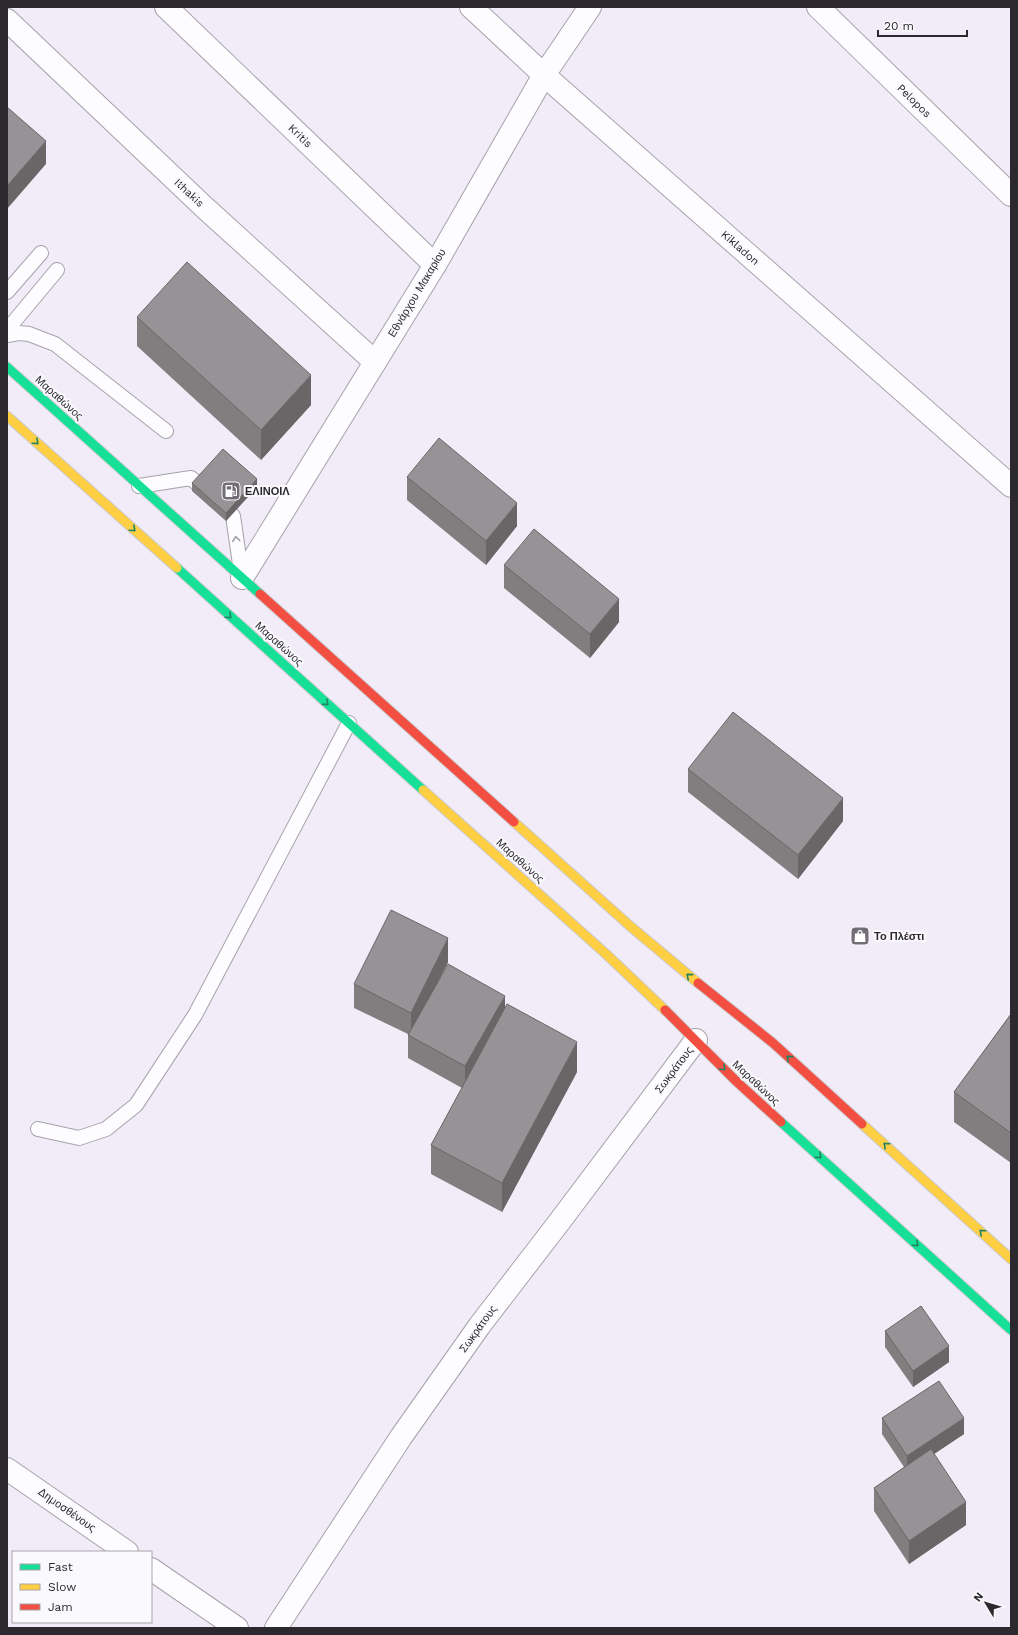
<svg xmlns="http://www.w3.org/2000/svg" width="1018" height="1635" font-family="'Work Sans',sans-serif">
	<rect width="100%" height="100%" fill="#f1ecf7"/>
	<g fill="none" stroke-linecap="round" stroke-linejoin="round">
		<defs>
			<g id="lane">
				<path d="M7 292 41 253"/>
				<path d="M7 330 57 270"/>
				<path d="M7 335 19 333 29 334 55 344 166 431"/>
				<path d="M139 486 191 478 233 516 242 578"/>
				<path d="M38 1129 79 1138 106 1129 136 1105 195 1015 349 723"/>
			</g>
			<g id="street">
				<path d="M166 7 435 265"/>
				<path d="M471 7 544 75 1011 486"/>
				<path d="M818 7 1011 195"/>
				<path d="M7 20 204 207 375 362"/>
				<path d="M242 578 435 265 544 75 590 7"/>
				<path d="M7 1469 127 1552"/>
				<path d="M151 1569 237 1628"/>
				<path d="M276 1628 401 1437 480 1325 560 1221 696 1040"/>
			</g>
			<g id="fast">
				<path d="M7 367 260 594"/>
				<path d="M177 568 423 790"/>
				<path d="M781 1122 1011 1330"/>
			</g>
			<g id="slow">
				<path d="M7 416 177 568"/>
				<path d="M423 790 606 954 665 1010"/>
				<path d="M514 822 630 926 698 983"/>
				<path d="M862 1124 1011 1259"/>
			</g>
			<g id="jam">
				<path d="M260 594 514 822"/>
				<path d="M698 983 773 1043 862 1124"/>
				<path d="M665 1010 737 1082 781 1122"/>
			</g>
		</defs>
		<use href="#lane" stroke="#a6a2aa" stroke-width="16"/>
		<use href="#street" stroke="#a6a2aa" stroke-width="24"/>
		<use href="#fast" stroke="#ccc9ce" stroke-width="11"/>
		<use href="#slow" stroke="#ccc9ce" stroke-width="11"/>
		<use href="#jam" stroke="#ccc9ce" stroke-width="11"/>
		<use href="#lane" stroke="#fdfcfe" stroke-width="14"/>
		<use href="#street" stroke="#fdfcfe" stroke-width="22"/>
		<use href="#fast" stroke="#16e098" stroke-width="9"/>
		<use href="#slow" stroke="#ffcf43" stroke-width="9"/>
		<use href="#jam" stroke="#f24e42" stroke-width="9"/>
	</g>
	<g fill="#827e80">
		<path d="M137 317 311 405 261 460 137 346Z"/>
		<path d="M407 477 517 526 486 565 407 500Z"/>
		<path d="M192 483 257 487 226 521 192 491Z"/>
		<path d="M504 565 619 622 590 658 504 588Z"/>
		<path d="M688 769 843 821 798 879 688 792Z"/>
		<path d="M448 962 438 982 505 1008 577 1072 502 1212 431 1174V1145L462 1088 408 1058V1034L354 1008V984Z"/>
		<path d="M1011 1014V1163L954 1122V1092Z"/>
		<path d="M885 1331 949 1362 913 1387 885 1347Z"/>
		<path d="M882 1418 964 1434 934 1454 966 1525 909 1564 874 1511V1488L904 1467 882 1434Z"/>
	</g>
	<g fill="#6a6668">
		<path d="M46 141V164L7 209V186Z"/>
		<path d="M311 375V405L261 460V430Z"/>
		<path d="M257 479V487L226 521V513Z"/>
		<path d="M517 503V526L486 565V541Z"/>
		<path d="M619 599V622L590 658V634Z"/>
		<path d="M843 798V821L798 879V855Z"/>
		<path d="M448 938V962L411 1036V1013Z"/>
		<path d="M505 996V1019L465 1090V1066Z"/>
		<path d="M577 1042V1072L502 1212V1183Z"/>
		<path d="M949 1346V1362L913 1387V1371Z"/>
		<path d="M964 1418V1434L907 1472V1456Z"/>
		<path d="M966 1502V1525L909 1564V1541Z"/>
	</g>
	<g fill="#979295" stroke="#6a6668">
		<path d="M7 107 46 141 7 186Z"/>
		<path d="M187 262 311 375 261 430 137 317Z"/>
		<path d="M439 438 517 503 486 541 407 477Z"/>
		<path d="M223 449 257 479 226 513 192 483Z"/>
		<path d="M534 529 619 599 590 634 504 565Z"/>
		<path d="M733 712 843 798 798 855 688 769Z"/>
		<path d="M391 910 448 938 411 1013 354 984Z"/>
		<path d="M448 964 505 996 465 1066 408 1035Z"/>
		<path d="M507 1004 577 1042 502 1183 431 1145Z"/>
		<path d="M1011 1014V1133L954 1092Z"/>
		<path d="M921 1306 949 1346 913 1371 885 1331Z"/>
		<path d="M939 1381 964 1418 907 1456 882 1418Z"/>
		<path d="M931 1449 966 1502 909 1541 874 1488Z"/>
	</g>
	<defs><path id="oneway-chevron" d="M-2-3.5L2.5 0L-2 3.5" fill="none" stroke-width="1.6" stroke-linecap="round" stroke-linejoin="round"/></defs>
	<g stroke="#208463">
		<use href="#oneway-chevron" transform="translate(36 442) rotate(42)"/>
		<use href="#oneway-chevron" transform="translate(133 529) rotate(42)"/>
		<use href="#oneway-chevron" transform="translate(229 616) rotate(42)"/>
		<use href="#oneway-chevron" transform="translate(326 703) rotate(42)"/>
		<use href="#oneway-chevron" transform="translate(689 976) rotate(-140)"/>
		<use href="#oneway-chevron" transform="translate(789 1058) rotate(-138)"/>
		<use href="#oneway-chevron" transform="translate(723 1068) rotate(46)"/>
		<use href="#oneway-chevron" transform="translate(886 1145) rotate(-138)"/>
		<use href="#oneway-chevron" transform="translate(819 1156) rotate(42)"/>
		<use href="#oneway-chevron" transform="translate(982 1232) rotate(-138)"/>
		<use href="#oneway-chevron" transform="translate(916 1244) rotate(42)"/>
	</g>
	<use stroke="#9e9da0" href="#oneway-chevron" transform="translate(236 539) rotate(-98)"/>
	<defs>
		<symbol id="fuel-square" viewBox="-11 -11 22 22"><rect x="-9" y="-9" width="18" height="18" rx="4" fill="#706d74" stroke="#faf9fd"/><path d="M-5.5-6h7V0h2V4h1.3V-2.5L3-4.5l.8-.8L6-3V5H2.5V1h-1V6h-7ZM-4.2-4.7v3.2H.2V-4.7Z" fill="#fff"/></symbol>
		<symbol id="shop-square" viewBox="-11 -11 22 22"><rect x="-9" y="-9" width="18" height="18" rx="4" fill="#706d74" stroke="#faf9fd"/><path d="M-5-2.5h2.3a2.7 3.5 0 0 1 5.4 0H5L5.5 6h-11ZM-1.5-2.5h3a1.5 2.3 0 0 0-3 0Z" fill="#fff"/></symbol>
	</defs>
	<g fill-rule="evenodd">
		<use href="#fuel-square" x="220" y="480" width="22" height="22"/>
		<use href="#shop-square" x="849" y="925" width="22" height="22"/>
	</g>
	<g text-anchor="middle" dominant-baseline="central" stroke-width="4" stroke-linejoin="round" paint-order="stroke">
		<g font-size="11" fill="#2b282e" stroke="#faf9fd">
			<text transform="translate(914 101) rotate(44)">Pelopos</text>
			<text transform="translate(300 136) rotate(44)">Kritis</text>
			<text transform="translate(189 193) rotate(43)">Ithakis</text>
			<text transform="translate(740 248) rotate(41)">Kikladon</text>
			<text transform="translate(417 293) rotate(-59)">Εθνάρχου Μακαρίου</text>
			<text transform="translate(59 398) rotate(42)">Μαραθώνος</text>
			<text transform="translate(279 644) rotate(42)">Μαραθώνος</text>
			<text transform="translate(520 861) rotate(42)">Μαραθώνος</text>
			<text transform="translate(674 1070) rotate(-53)">Σωκράτους</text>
			<text transform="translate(756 1083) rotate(43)">Μαραθώνος</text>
			<text transform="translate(478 1329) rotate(-54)">Σωκράτους</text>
			<text transform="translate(67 1510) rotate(35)">Δημοσθένους</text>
		</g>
		<g font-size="11" font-weight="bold" fill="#2b282e" stroke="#faf9fd" text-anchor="start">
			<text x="245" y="491">ΕΛΙΝΟΙΛ</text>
			<text x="874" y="936">Το Πλέστι</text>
		</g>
	</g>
	<rect width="1018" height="1635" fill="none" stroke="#2b282e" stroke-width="16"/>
	<rect x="12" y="1551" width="140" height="72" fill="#faf9fd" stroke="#a7a5aa"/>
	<rect x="20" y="1564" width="20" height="6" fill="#16e098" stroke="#a7a5aa"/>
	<text x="48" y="1571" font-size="12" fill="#2b282e">Fast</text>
	<rect x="20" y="1584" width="20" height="6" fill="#ffcf43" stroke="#a7a5aa"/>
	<text x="48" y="1591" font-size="12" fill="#2b282e">Slow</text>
	<rect x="20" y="1604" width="20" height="6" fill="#f24e42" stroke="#a7a5aa"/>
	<text x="48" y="1611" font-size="12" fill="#2b282e">Jam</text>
	<g transform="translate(986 1603) rotate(308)" stroke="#faf9fd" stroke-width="3" paint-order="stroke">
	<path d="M0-3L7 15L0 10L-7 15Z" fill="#2b282e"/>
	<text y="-6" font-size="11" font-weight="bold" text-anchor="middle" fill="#2b282e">N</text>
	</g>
	<path d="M878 30v6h89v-6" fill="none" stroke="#2b282e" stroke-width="2"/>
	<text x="884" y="30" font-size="12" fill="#2b282e" stroke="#faf9fd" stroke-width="3" paint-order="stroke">20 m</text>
</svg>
